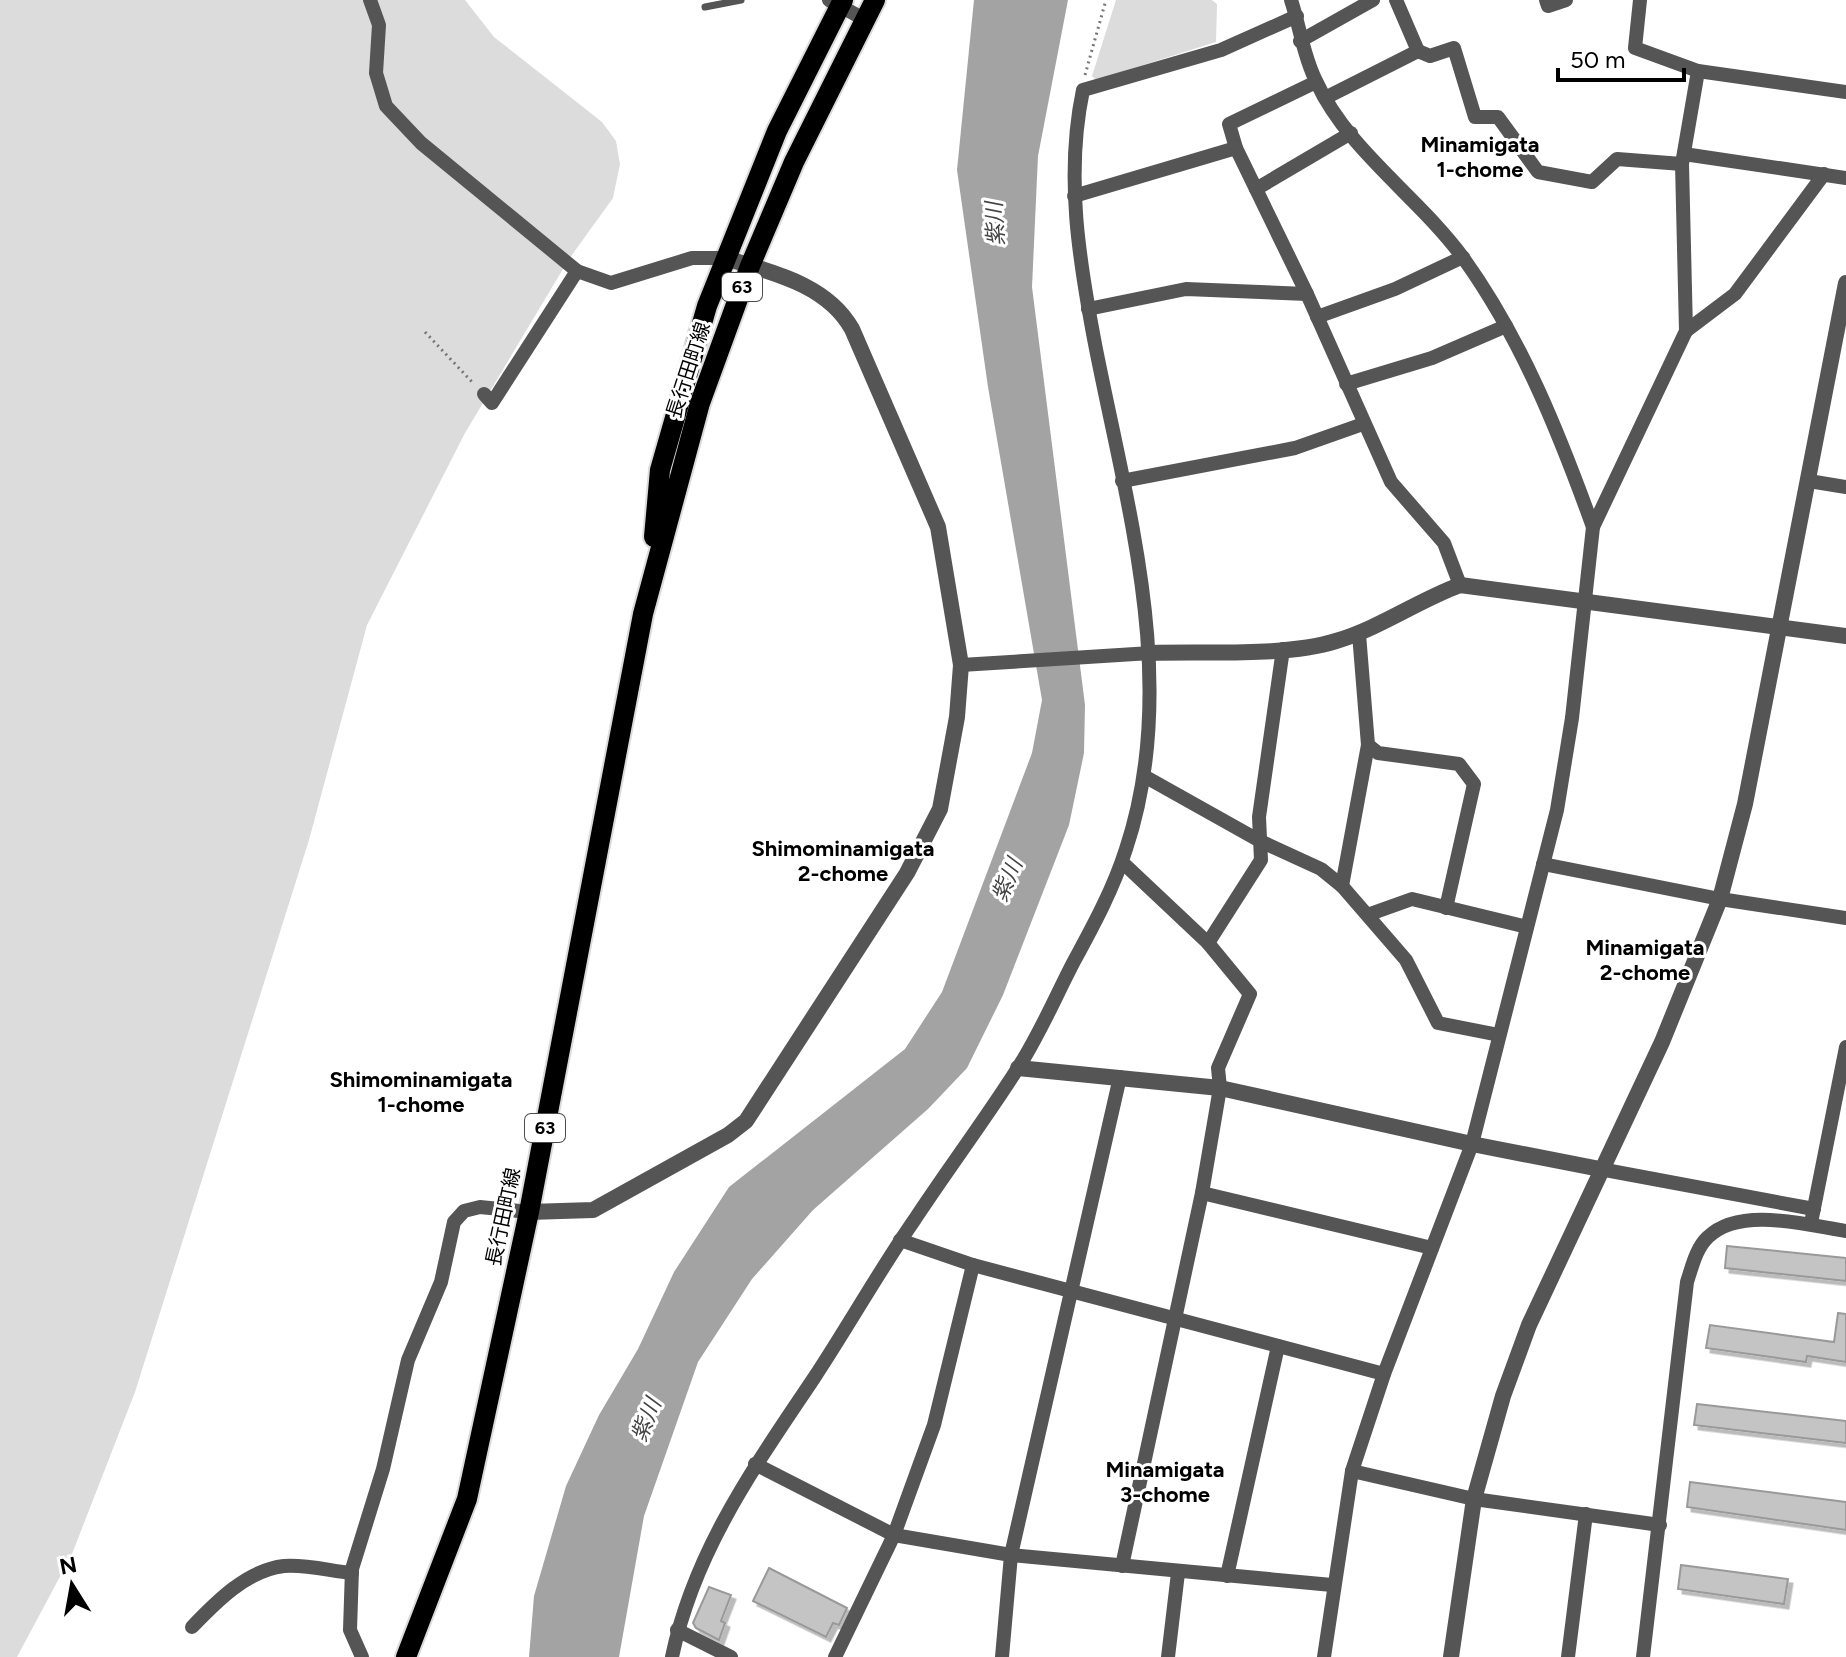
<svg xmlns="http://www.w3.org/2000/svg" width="1846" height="1657" font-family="Figtree,'Noto Sans JP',sans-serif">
	<defs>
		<filter id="shadow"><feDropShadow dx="4.5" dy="4.5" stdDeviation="0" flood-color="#0004"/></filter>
	</defs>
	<rect width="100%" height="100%" fill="#fff"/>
	<g fill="#dcdcdc">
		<path d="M0 0H465L494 37 602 122 616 141 620 164 613 198 569 259 465 433 367 625 309 840 135 1392 72 1554 17 1657H0Z"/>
		<path d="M1116 0H1212L1217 4 1216 42 1096 80 1092 76Z"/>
	</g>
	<path fill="#a3a3a3" d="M974 0H1068L1038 156 1032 287 1085 705 1084 753 1069 825 1003 995 967 1068 928 1109 813 1210 752 1279 698 1362 644 1516 619 1657H529L534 1596 566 1486 599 1415 638 1349 674 1272 729 1187 905 1049 942 992 1032 753 1042 700 988 387 957 170Z"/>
	<g fill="#c4c4c4" stroke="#999" stroke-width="2" filter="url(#shadow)">
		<path d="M1727 1246 1846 1258V1281L1725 1268Z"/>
		<path d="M1838 1313 1846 1314V1362L1807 1356 1806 1362 1706 1348 1710 1325 1834 1342Z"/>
		<path d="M1697 1404 1846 1421V1443L1694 1425Z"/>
		<path d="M1690 1482 1846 1502V1530L1687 1507Z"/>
		<path d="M1681 1565 1788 1579 1784 1604 1678 1589Z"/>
		<path d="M769 1568 847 1608 839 1625 833 1623 826 1637 753 1601Z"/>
		<path d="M709 1587 731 1595 721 1621 725 1623 719 1640 696 1628 693 1623Z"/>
	</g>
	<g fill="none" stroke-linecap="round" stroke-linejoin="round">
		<defs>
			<g id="primary">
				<path d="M654 537 660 470 707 306 777 131 843 0"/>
				<path d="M406 1657 467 1499 529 1212 643 614 700 403 750 266 794 162 875 0"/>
			</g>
		</defs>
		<use href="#primary" stroke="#dbdbdb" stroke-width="24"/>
		<g stroke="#777" stroke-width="3" stroke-dasharray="2 4" stroke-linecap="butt">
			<path d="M1085 75 1106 0"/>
			<path d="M425 332 473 383"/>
		</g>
		<path stroke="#555" stroke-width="7" d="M705 7 741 0"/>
		<g stroke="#555" stroke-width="14">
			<path d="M370 0 379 25 376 73 386 106 421 143 577 271 611 283 692 258H725"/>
			<path d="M829 0 864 19"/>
			<path d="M1291 0C1300 27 1303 55 1316 81 1348 151 1419 197 1464 259 1522 340 1559 433 1593 527"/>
			<path d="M1546 0 1548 6 1566 0"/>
			<path d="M1640 0 1635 48 1698 71 1846 92"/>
			<path d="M1300 41 1373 0"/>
			<path d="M1418 51 1430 56 1454 48 1475 117H1498L1538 172 1592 182 1617 159 1682 164"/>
			<path d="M1316 82 1229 124 1236 148 1307 294 1391 482 1444 543 1460 585"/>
			<path d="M1325 98 1418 51 1396 0"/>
			<path d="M1684 154 1846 178"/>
			<path d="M1256 189 1351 133"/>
			<path d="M1074 196 1236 148"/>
			<path d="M1088 309 1186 289 1307 294"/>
			<path d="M1317 317 1395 289 1463 257"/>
			<path d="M1686 331 1735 294 1824 174"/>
			<path d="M1346 384 1432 358 1506 326"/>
			<path d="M484 394 492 403 577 271"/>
			<path d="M1122 481 1295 448 1363 424"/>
			<path d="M1809 481 1846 487"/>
			<path d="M1359 634 1368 745 1378 753 1459 764 1474 784 1446 908"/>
			<path d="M961 665 1151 653"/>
			<path d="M1144 776 1260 841 1321 869 1342 886 1406 960 1438 1023 1499 1035"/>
			<path d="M1122 862 1208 943 1250 994 1218 1068 1220 1088 1202 1193 1122 1566"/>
			<path d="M1543 864 1720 899 1846 918"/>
			<path d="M1342 886 1368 745"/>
			<path d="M1370 914 1412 899 1527 927"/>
			<path d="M1208 943 1261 860 1259 817 1283 649"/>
			<path d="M1600 1169 1814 1209"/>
			<path d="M1202 1193 1432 1248"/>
			<path d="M1812 1218 1846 1047"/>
			<path d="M900 1240 973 1265 1384 1374"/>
			<path d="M755 1464 894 1535 1011 1555 1332 1585"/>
			<path d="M1352 1471 1474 1499 1660 1525"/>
			<path d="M1227 1576 1278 1346"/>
			<path d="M192 1627C216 1602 247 1570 284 1566 305 1564 331 1571 352 1573"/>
			<path d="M677 1630 731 1657"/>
			<path d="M362 1657 350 1630 352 1569 383 1469 408 1360 441 1282 454 1222 464 1211 480 1207 529 1212"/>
			<path d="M672 1657C694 1551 755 1466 814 1378 849 1325 879 1271 915 1219 948 1169 984 1121 1016 1071 1038 1038 1054 1000 1072 965 1092 928 1113 890 1126 849 1181 684 1127 508 1095 344 1079 260 1065 175 1083 90L1221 50 1297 16"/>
			<path d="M835 1657 894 1535 934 1425 973 1265"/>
			<path d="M1002 1657 1011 1555 1120 1077"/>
			<path d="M1168 1657 1178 1573"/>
			<path d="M1324 1657 1352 1471 1384 1374 1472 1144 1557 810 1572 718 1593 527 1686 331 1682 164 1698 71"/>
			<path d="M1568 1657 1586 1514"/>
			<path d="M1643 1657 1687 1282C1692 1267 1696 1248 1708 1237 1740 1206 1806 1225 1846 1231"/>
		</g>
		<g stroke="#555" stroke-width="16">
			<path d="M1151 653C1206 651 1285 657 1336 641 1380 628 1417 601 1460 585L1846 636"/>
			<path d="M1018 1068 1220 1088 1472 1144 1600 1169"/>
			<path d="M529 1212 593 1210 728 1135 746 1121 907 873 940 809 957 717 961 665 938 527 852 329C827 284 771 272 725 258"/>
			<path d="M1451 1657 1474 1499 1503 1396 1529 1325 1662 1042 1720 899 1745 804 1846 283"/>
		</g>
		<use href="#primary" stroke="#000" stroke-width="20"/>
	</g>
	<g text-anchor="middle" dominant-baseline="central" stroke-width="6" stroke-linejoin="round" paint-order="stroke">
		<g fill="#fff" stroke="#4c4c4c" stroke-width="2">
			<rect x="722" y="273" width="40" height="28" rx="6"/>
			<rect x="525" y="1114" width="40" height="28" rx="6"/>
		</g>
		<g font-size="18" font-weight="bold" fill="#000">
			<text x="742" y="287">63</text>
			<text x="545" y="1128">63</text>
		</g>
		<g font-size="20" fill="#000" stroke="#fff">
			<text transform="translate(688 370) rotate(-72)">長行田町線</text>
			<text transform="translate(503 1217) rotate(-78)">長行田町線</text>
		</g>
		<g font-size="22" font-weight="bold" fill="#000" stroke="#fff">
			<text x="1480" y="144">Minamigata<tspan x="1480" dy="25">1-chome</tspan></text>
			<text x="843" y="848">Shimominamigata<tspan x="843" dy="25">2-chome</tspan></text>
			<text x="1645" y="947">Minamigata<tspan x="1645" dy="25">2-chome</tspan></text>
			<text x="421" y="1079">Shimominamigata<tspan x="421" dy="25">1-chome</tspan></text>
			<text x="1165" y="1469">Minamigata<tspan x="1165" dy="25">3-chome</tspan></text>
		</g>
		<g font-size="22" font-style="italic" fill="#444" stroke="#fff">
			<text transform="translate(995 224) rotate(-93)">紫川</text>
			<text transform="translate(1007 880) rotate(-67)">紫川</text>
			<text transform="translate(646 1420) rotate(-68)">紫川</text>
		</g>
	</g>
	<g transform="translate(72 1585) rotate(349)" stroke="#ffffff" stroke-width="6" paint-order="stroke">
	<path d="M0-6L14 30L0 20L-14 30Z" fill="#000000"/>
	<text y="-12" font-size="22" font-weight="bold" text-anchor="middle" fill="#000000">N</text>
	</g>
	<path d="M1558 68v12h126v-12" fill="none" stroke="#000000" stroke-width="4"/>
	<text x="1570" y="68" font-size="24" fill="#000000" stroke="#ffffff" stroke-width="6" paint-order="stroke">50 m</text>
</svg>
